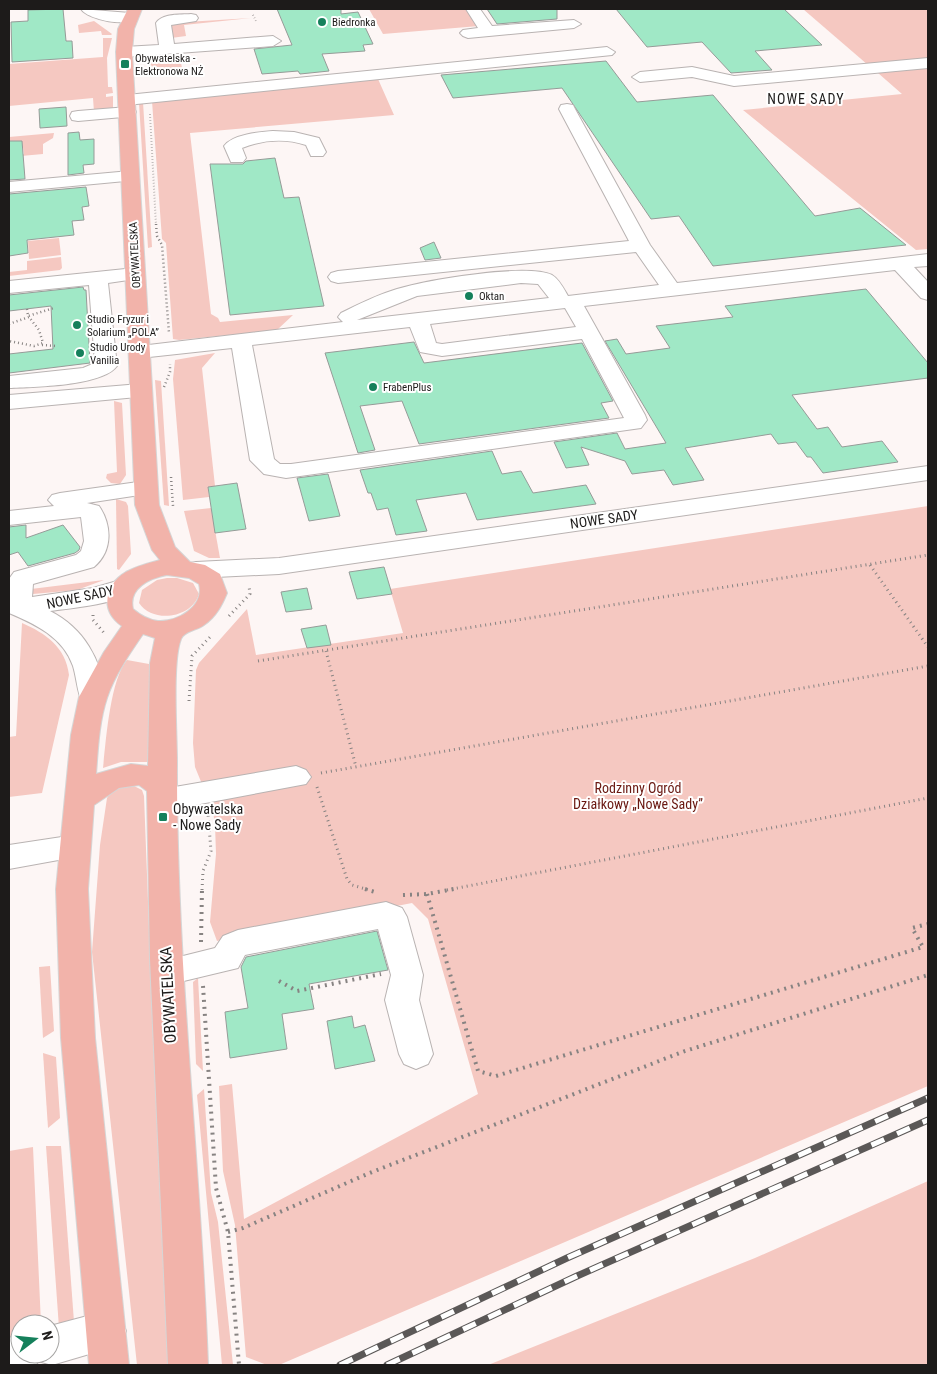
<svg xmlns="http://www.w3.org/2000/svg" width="937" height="1374" font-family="'Roboto Condensed',sans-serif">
	<rect width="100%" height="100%" fill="#fdf6f5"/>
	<g fill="#f5c8c1">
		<path d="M369 9H467L479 26 383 34Z"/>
		<path d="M803 9H928V59L868 65Z"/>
		<path d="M251 18 184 25 186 36 171 38 170 23Z"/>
		<path d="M94 21 112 34 111 35H102L101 31 79 33 78 25Z"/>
		<path d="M103 38H112L107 58 108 87H112L113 93 106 94V97L113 96V111L94 112 93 98 9 106V64L103 57Z"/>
		<path d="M180 58 183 73 149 75V61Z"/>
		<path d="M928 68V249L916 250 743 110 902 94 878 73Z"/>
		<path d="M378 79 394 115 190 133 211 314 218 318 220 322 293 315 277 330 179 340 173 339 166 243 162 239 152 101Z"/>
		<path d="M143 102 152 247 148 248 139 103Z"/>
		<path d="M54 133 53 138 43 144V154L21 156 24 154 23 147 9 150V137Z"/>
		<path d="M59 238 61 255 29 259 28 241Z"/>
		<path d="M61 257 62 268 60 270 9 276V272L27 270V261Z"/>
		<path d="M215 353 202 368 215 486 208 487 209 497 183 500 173 379 175 360Z"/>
		<path d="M155 380 161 381 169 506 164 505Z"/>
		<path d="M114 401 122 403 126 475 120 484 111 483 106 478 107 474 117 472Z"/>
		<path d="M116 499 126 502 128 506 131 554 119 570 117 569Z"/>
		<path d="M928 506V1086L279 1365H267L246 1357 235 1225 223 1171 219 1086 232 1084 244 1219 478 1094 428 919 412 903 217 941 210 922 216 854 215 825 213 811 195 767 193 743 196 670 199 663 247 609 256 655 403 633 390 589Z"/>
		<path d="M211 508 220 558H209L194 551 184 511Z"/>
		<path d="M167 578H177L193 583 199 594C192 618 153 624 139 603L142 590 157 580Z"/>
		<path d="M104 580 77 590 33 594 31 589Z"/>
		<path d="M22 623C45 633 66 647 69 675L42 793 9 797V737L16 736Z"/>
		<path d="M127 660 149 664 152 759 151 762H121L103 768C106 741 110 680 127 660Z"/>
		<path d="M130 784 142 790 144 796 152 1006 171 1365H137L92 952 100 845 107 798 112 790Z"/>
		<path d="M50 966 54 1031 43 1038 39 967Z"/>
		<path d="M198 978 203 1071 196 1064 193 982Z"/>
		<path d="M43 1053 56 1057 60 1118 48 1128Z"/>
		<path d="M204 1089 211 1193 218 1222 233 1365H222L197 1095Z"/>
		<path d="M46 1146H61L74 1322 59 1328Z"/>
		<path d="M33 1147 41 1324H20V1344L9 1347V1151Z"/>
		<path d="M928 1181V1365H488L755 1258Z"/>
	</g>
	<g fill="#a0e8c6" stroke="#969b98">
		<path d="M63 9 66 41H72L73 58 12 62 11 22 28 21V10Z"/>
		<path d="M277 9H341V14L358 12 373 44 363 45 365 51 322 54 329 71 300 74 298 71 262 74 254 49 292 45Z"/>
		<path d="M487 9H557V19L497 24Z"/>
		<path d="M616 9H784L822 45 755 51 772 70 731 73 702 42 647 47Z"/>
		<path d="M606 61 637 102 713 95 815 216 860 208 906 245 713 266 679 216 651 219 562 88 453 98 441 75Z"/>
		<path d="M66 107 67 126 40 128 39 109Z"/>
		<path d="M79 132 80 140 94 139V164L83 165 84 173 68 175V133Z"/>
		<path d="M9 141H22L25 179 9 180Z"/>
		<path d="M275 158 284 198 299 197 324 306 230 315 210 164H243L246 161Z"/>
		<path d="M86 187 89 206 82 207 84 220 72 221 74 235 27 240 28 253 9 256V194Z"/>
		<path d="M434 242 441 258 425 260 420 248Z"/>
		<path d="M83 287 84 290H86L90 363 9 373V354L53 349 51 306 9 311V295Z"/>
		<path d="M866 289 928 363V378L792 395 817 429 828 427 842 447 882 441 898 462 823 473 811 457H807L796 442 778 444 771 434 685 448 704 480 673 485 664 470 632 474 625 461 581 447 589 465 566 468 554 442 617 433 625 449 666 443 605 341 617 339 626 354 670 348 656 326 733 317 725 306Z"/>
		<path d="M414 342 424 363 582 343 613 401 601 403 609 418 419 444 402 401 360 406 375 450 358 453 325 353Z"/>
		<path d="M492 451 502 474 521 471 533 493 586 485 596 504 477 520 466 493 416 500 427 531 396 535 388 508 377 510 371 493H368L360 470Z"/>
		<path d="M328 474 340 516 309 521 297 478Z"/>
		<path d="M237 483 246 529 215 533 208 487Z"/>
		<path d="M26 525V538L63 525 80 547 79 550 75 553 28 566 18 552 9 555V527Z"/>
		<path d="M384 567 392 594 357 599 349 572Z"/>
		<path d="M307 588 312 609 286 612 281 592Z"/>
		<path d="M326 625 331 645 307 648 301 629Z"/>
		<path d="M377 931 388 970 309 984 314 1009 282 1014 287 1049 230 1058 225 1012 248 1008 241 967 246 957Z"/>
		<path d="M352 1016 354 1028 365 1025 375 1061 335 1069 327 1021Z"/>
	</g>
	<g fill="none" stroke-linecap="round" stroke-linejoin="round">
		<defs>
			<g id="minor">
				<path d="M81 9 130 13 137 17C129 28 88 20 81 9Z"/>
				<path d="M466 9H480L492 26 574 20 581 24 574 28 468 38 463 36 460 33 463 30 478 28Z"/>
				<path d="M191 14 196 15 198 18 196 21 171 25 174 44 273 36 281 41 273 46 124 57 116 52 124 47 159 45 156 23C163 13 180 15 191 14Z"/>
				<path d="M607 47 615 52 612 55 127 105 119 100 127 95Z"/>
				<path d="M928 58V68L734 86 692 77 640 82 632 77 640 72 692 67 734 76Z"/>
				<path d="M567 104 573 105 575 109 650 245 677 283 928 254V266L914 267 928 282V300L921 298 895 270 584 306 645 415 647 420 641 428 286 478 264 474 250 460 232 348 140 358 133 356 129 352 133 348 140 346 343 322 338 317 341 313C359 304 377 295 397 289 426 280 526 263 552 275 559 279 564 289 568 296L659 285 636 252 338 283 331 281 328 277 331 273 338 271 629 241 559 109 561 105ZM521 283 538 284 549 298 357 320 417 296ZM565 308 576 327 442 344 436 343 430 324ZM410 327 420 352 442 356 582 339 624 418 291 464H280L274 459 252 345Z"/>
				<path d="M128 107 134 108 136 112 134 116 78 121 72 120 70 116 72 112 78 111Z"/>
				<path d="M273 131 294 132 319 138 326 152 323 156H311L306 145C285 138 262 140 242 148L246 158 243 162H231L224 146C233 134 260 132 273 131Z"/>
				<path d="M130 171 136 172 139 176 136 180 9 192V182Z"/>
				<path d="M135 268 142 270 145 274 142 278 108 283 117 366C103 386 33 387 9 388V376L83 368 95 363 89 285 9 293V281Z"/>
				<path d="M140 384 148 386 151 391 148 396 9 409V395Z"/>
				<path d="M928 466V480L279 574 196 578 187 576 183 570 187 564 196 562 279 558Z"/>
				<path d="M145 481 153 483 157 488 153 493 87 503 99 506C112 525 113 551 94 567L33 584 32 597 93 588 124 579 133 581 137 587C126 604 70 608 50 611 85 629 100 659 107 697L103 704 93 707 83 704C77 693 77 679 73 666 63 637 35 624 9 613V579L14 572 76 555 81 551 84 541 81 517 9 525V511L54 506 48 500 52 495 60 493Z"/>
				<path d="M296 766 306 770 311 777 306 784 163 811 153 808 148 800 153 792 163 789Z"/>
				<path d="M75 835 86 839 90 847 86 855 9 869V845Z"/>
				<path d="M386 902 402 908 407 917 423 975 419 1000 433 1054 428 1064 416 1069 404 1064 399 1054 385 1000 391 975 378 929 245 955 238 968 167 985 155 981 151 972 155 963 215 948 223 936 238 930Z"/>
				<path d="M106 1311 120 1317 126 1331 120 1345 52 1365 38 1361 36 1365H9V1338L20 1334V1354H50V1326Z"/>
			</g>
			<path id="major" d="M128 9H142L134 29 132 52 159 505 175 547 190 562 205 565 220 574 227 593C222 605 216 617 204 625 198 630 184 631 181 639 172 661 177 734 177 762 176 964 201 1164 208 1365H168L150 959 147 791 139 785 119 788 94 805 88 889 95 1038 129 1365H89L61 1038 56 889 71 735 79 697 104 652 122 626C100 611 104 585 126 572 137 566 149 563 160 560L152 550 135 505 116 52 118 29ZM167 575 189 578 199 584C205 606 178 622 158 621 149 620 140 615 133 609 128 588 150 578 167 575ZM143 634 155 638 150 663 148 766 131 764 96 774C98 749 99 722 107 698 114 676 130 653 143 634Z"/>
		</defs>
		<use href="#minor" stroke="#b9b3b2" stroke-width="2"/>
		<use href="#major" stroke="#d6d6d6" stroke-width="2"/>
		<g stroke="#878382" stroke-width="2" stroke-dasharray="0.5 2.5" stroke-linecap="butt">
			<path d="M253 15 256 21"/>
			<path d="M150 114 156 225"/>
		</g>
		<g stroke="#878382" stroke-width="2.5" stroke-dasharray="1 3" stroke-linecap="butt">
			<path d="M156 224 157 236 162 245 169 333"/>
			<path d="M27 309 28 316 54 308"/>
			<path d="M9 324 29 317 39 330 43 343 34 346 9 341"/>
			<path d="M42 345 56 346"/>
			<path d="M164 387 170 372V364"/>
			<path d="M171 477 173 506"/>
		</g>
		<g stroke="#878382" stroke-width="3" stroke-dasharray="1 4" stroke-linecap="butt">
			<path d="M870 565 928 647"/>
			<path d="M93 615V620L105 634"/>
			<path d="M229 616 250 594 249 586"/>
			<path d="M326 651 356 767"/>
			<path d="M258 661 928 555"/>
			<path d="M189 701 192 656 211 636"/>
			<path d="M321 773 928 666"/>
			<path d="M317 787 347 879 352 885 369 890"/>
			<path d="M202 890 203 871 211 851 208 814"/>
			<path d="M447 890 928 798"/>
		</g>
		<g stroke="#878382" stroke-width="4" stroke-dasharray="2 5" stroke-linecap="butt">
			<path d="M365 889 375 892"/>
			<path d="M427 894 478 1071 496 1076 923 947 912 928 928 924"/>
			<path d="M403 895 427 894 454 889"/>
			<path d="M201 942 202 889"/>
			<path d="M279 981 297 991 381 974"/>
			<path d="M203 986 216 1188 228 1232 239 1365"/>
			<path d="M228 1232 243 1228 372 1172 685 1051 928 975"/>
		</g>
		<use href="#minor" fill="#fff" fill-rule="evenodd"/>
		<use href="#major" fill="#f2b3aa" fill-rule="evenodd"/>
		<defs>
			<g id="rail">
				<path d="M340 1365 567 1258 928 1098"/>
				<path d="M387 1365 577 1276 928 1120"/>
			</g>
		</defs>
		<use href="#rail" stroke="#5b5857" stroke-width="7"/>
		<use href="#rail" stroke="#fff" stroke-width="5" stroke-dasharray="14" stroke-linecap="butt"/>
	</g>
	<g fill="#15805b" stroke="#fff" stroke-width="2">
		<circle cx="322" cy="22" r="5"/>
		<rect x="120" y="59" width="10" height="10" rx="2.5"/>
		<circle cx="469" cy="296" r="5"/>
		<circle cx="77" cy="325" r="5"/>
		<circle cx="80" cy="353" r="5"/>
		<circle cx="373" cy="387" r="5"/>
		<rect x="158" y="812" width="10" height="10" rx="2.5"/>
	</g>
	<g text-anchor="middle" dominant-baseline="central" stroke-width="4" stroke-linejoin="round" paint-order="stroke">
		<g font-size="11" fill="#1d1b1a" stroke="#fff" text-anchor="start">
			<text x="332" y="22">Biedronka</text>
			<text x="135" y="58">Obywatelska -<tspan x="135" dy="13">Elektronowa NŻ</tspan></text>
			<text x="479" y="296">Oktan</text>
			<text x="87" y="319">Studio Fryzur i<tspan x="87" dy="13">Solarium „POLA”</tspan></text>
			<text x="90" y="347">Studio Urody<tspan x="90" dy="13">Vanilia</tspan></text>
			<text x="383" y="387">FrabenPlus</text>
		</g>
		<g font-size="11" fill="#1d1b1a" stroke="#fff">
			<text transform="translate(135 255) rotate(-93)">OBYWATELSKA</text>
		</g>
		<g font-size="14" letter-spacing="1" fill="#1d1b1a" stroke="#fff">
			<text x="806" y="99">NOWE SADY</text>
		</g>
		<g font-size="14" fill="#1d1b1a" stroke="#fff">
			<text transform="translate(604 519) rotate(-8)">NOWE SADY</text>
			<text transform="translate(80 597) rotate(-12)">NOWE SADY</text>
		</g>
		<g font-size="14" fill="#6a1811" stroke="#fff">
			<text x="638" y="788">Rodzinny Ogród<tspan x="638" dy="16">Działkowy „Nowe Sady”</tspan></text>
		</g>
		<g font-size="14" fill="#1d1b1a" stroke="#fff" text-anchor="start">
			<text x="173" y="809">Obywatelska<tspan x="173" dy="16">- Nowe Sady</tspan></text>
		</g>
		<g font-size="16" fill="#1d1b1a" stroke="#fff">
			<text transform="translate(168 995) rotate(-93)">OBYWATELSKA</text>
		</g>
	</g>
	<rect width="937" height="1374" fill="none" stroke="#1d1b1a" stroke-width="20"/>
	<g transform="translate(35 1339) rotate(74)"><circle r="24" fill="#ffffff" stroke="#a5a4a3"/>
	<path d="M0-4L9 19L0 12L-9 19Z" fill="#15805b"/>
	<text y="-8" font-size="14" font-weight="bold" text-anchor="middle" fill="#1d1b1a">N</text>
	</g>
</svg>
